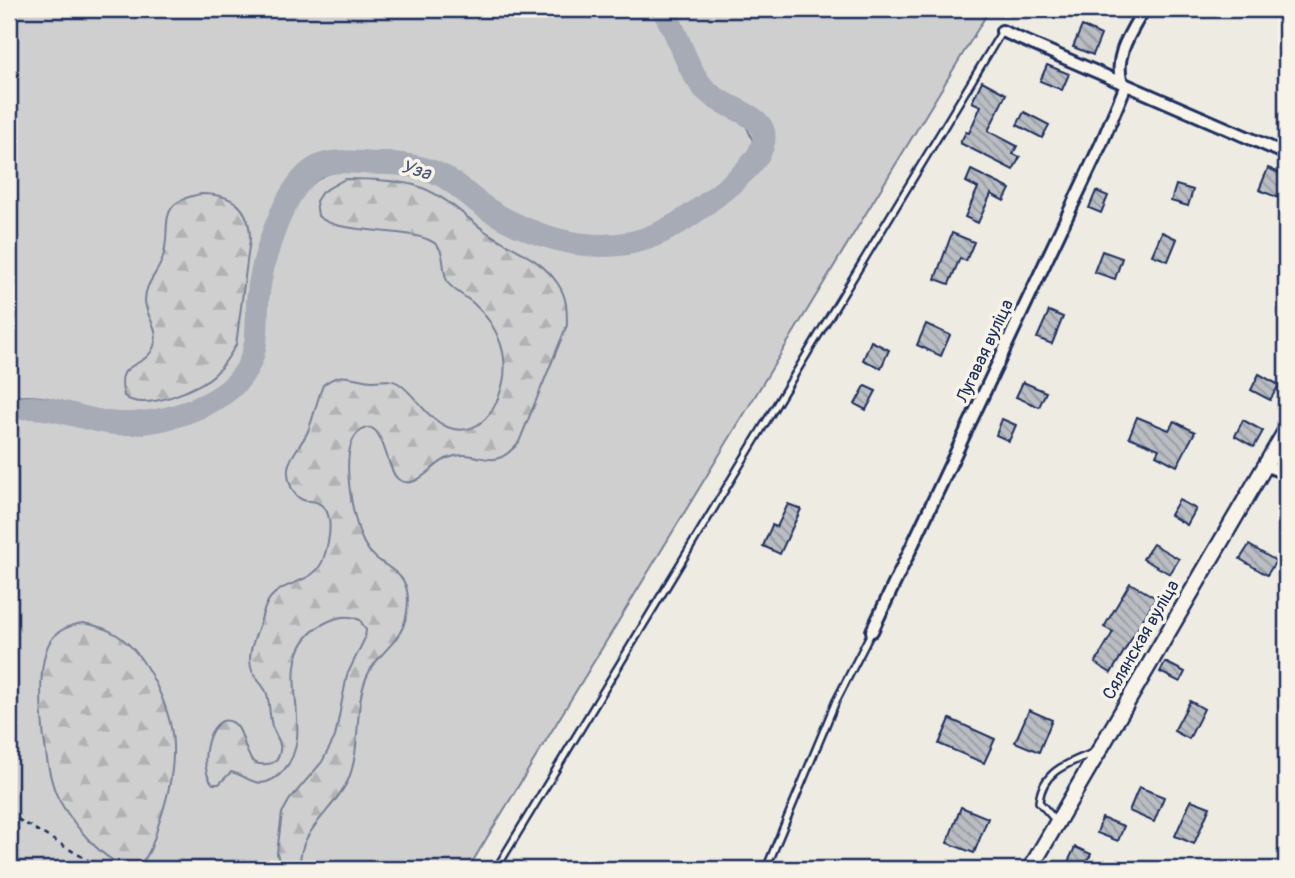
<svg xmlns="http://www.w3.org/2000/svg" width="1295" height="878" font-family="Pangolin,sans-serif">
	<defs>
		<pattern id="forest-firs" width="22" height="20" patternUnits="userSpaceOnUse" patternTransform="scale(1.75)"><rect width="22" height="20" fill="#cfcfcf"/><path d="M5 1l3.5 6h-7zM16 11l3.5 6h-7z" fill="#b1b2b4"/></pattern>
		<pattern id="building-back-hatch" width="6" height="6" patternUnits="userSpaceOnUse" patternTransform="scale(1.75)"><rect width="6" height="6" fill="#babdc2"/><path d="M-1 5l2 2M0 0l6 6M5-1l2 2" fill="none" stroke="#969aa1"/></pattern>
	</defs>
	<rect width="100%" height="100%" fill="#eeebe2"/>
	<filter id="ink" filterUnits="userSpaceOnUse"><feTurbulence type="fractalNoise" baseFrequency=".0143" numOctaves="2"/><feDisplacementMap in="SourceGraphic" scale="14" xChannelSelector="R" yChannelSelector="G"/><feConvolveMatrix kernelMatrix="1 2 1 2 8 2 1 2 1" color-interpolation-filters="sRGB"/></filter>
	<g filter="url(#ink)">
		<g fill="#cfcfcf" stroke="#757f96" stroke-width="2">
			<path d="M9 9H651L700 96 746 125 753 141 747 156 731 174 687 208 648 229 618 237 565 233 524 221 491 201 459 179 428 163 398 157 333 156C319 159 306 164 296 175 272 199 256 256 252 288 250 311 252 336 243 357 236 373 221 386 206 394 166 415 124 419 82 407 57 400 35 392 9 398Z"/>
			<path d="M670 9H990L468 869H9V419C43 409 73 427 106 432 141 438 176 426 207 409 229 398 251 380 260 356 268 336 264 314 267 292 272 254 290 188 330 173 345 167 361 168 376 169 397 170 421 170 439 181 458 191 473 208 491 219 574 269 644 265 718 204 745 182 800 141 753 108 740 99 724 97 713 85 698 70 693 47 683 28 679 22 674 15 670 9Z"/>
		</g>
		<g fill="url(#forest-firs)" stroke="#757f96" stroke-width="2">
			<path d="M345 179C367 179 392 180 414 185 442 193 462 214 485 231 510 248 541 258 558 284 567 297 567 310 567 325L519 442C490 477 480 446 448 458 432 464 416 492 398 479 385 470 384 410 358 433 338 451 353 524 365 545 381 573 414 565 407 612 403 642 380 650 368 674 353 706 362 744 349 778 335 811 297 830 300 869H281L277 853 282 813 290 799 322 762 335 737 347 675 365 638 366 630 360 620C348 614 337 617 325 623 263 656 321 728 284 770 278 777 271 782 261 783 250 783 242 774 231 772L219 784H213C196 767 209 711 232 722 248 730 241 768 266 764 269 764 274 763 276 760 279 757 281 750 280 745 279 739 274 732 272 726 269 715 270 704 267 694 264 684 253 678 251 667 248 654 253 643 257 631 262 620 263 606 271 597 287 579 316 584 324 557 329 542 336 511 318 503 313 500 308 502 303 500 292 496 287 479 288 468 290 455 303 443 308 431 314 416 317 400 323 385 344 369 350 380 373 381 382 381 389 378 398 383 412 392 420 407 432 417 462 443 489 426 500 393 512 359 499 326 473 303 465 296 454 291 448 283 440 269 448 249 431 241 402 227 338 235 318 216L316 201 322 192Z"/>
			<path d="M201 194C232 194 250 206 250 239L236 345C230 355 224 365 216 373 200 389 143 413 124 396 114 357 144 372 154 346 161 328 145 317 145 300 145 284 157 274 162 260 174 227 152 203 201 194Z"/>
			<path d="M83 623C95 625 106 628 117 635 147 654 172 711 173 745 174 770 167 800 159 823 155 835 150 860 137 865 110 875 63 813 55 791 43 760 33 667 51 640 59 629 70 625 83 623Z"/>
		</g>
		<g fill="none" stroke-linecap="round" stroke-linejoin="round">
			<path stroke="#a6abb5" stroke-width="23" d="M9 410C45 401 76 419 111 423 152 428 224 408 246 370 260 347 256 321 258 296 262 260 283 186 317 167 333 159 352 162 369 163 398 163 428 164 452 182 465 191 476 202 489 210 531 236 585 253 634 242 664 235 691 216 715 197 734 182 789 141 751 117 734 106 715 102 702 86 684 64 679 33 662 9"/>
		</g>
		<g fill="url(#building-back-hatch)" stroke="#1b2f5e" stroke-width="2">
			<path d="M1082 26 1101 35 1093 55 1073 47Z"/>
			<path d="M1047 65 1069 74 1062 90 1040 81Z"/>
			<path d="M982 81 1006 94 988 131 1017 146 1013 154 1020 157 1013 170 960 143 966 132 969 133 981 106 972 102Z"/>
			<path d="M1024 112 1049 125 1042 138 1017 125Z"/>
			<path d="M1268 168 1286 176V182L1279 198 1259 190Z"/>
			<path d="M971 170 1010 189 1004 201 991 194 978 223 965 217 978 188 966 182Z"/>
			<path d="M1176 185 1193 190 1188 206 1171 201Z"/>
			<path d="M1096 191 1108 196 1101 213 1089 208Z"/>
			<path d="M1162 232 1177 239 1168 261 1152 255Z"/>
			<path d="M952 233 974 242 966 261 960 258 949 284 935 279Z"/>
			<path d="M1102 251 1122 258 1115 279 1094 272Z"/>
			<path d="M1049 311 1063 317 1052 344 1037 338Z"/>
			<path d="M926 324 950 335 941 356 917 345Z"/>
			<path d="M871 341 889 350 881 368 863 360Z"/>
			<path d="M1259 374 1279 385 1270 400 1251 390Z"/>
			<path d="M1023 382 1046 392 1039 407 1016 397Z"/>
			<path d="M865 386 876 391 866 410 855 404Z"/>
			<path d="M1137 417 1169 430 1174 421 1195 432 1177 466 1156 455 1159 449 1129 437Z"/>
			<path d="M1002 419 1016 425 1009 441 996 435Z"/>
			<path d="M1243 420 1263 431 1254 447 1235 436Z"/>
			<path d="M1179 500 1196 509 1187 525 1170 515Z"/>
			<path d="M788 504 801 509 780 554 763 546 772 525 777 527Z"/>
			<path d="M1153 544 1179 559 1170 574 1143 559Z"/>
			<path d="M1249 545 1276 561 1267 575 1240 559Z"/>
			<path d="M1130 583 1156 598 1111 673 1095 663 1113 632 1104 627Z"/>
			<path d="M1165 662 1185 672 1180 682 1160 672Z"/>
			<path d="M1190 701 1204 709 1189 739 1174 731Z"/>
			<path d="M1029 710 1052 720 1039 752 1015 742Z"/>
			<path d="M950 719 995 739 984 763 939 744Z"/>
			<path d="M1139 787 1164 797 1154 822 1129 811Z"/>
			<path d="M1191 800 1210 807 1194 844 1175 836Z"/>
			<path d="M961 807 988 818 974 853 947 843Z"/>
			<path d="M1102 818 1124 826 1118 841 1097 833Z"/>
			<path d="M1075 847 1091 854 1084 869 1068 862Z"/>
		</g>
		<g fill="none" stroke-linecap="round" stroke-linejoin="round">
			<defs>
				<g id="service">
					<path d="M1056 821 1039 802C1042 771 1068 763 1093 753"/>
					<path d="M496 869 1002 31"/>
					<path d="M766 869 836 701 872 631"/>
				</g>
				<g id="minor">
					<path d="M1002 31 1286 154"/>
					<path d="M1122 83C1113 56 1131 32 1144 9"/>
					<path d="M1265 465 1286 474"/>
					<path d="M872 631 1102 142 1126 85"/>
				</g>
				<path id="tertiary" d="M1030 869 1286 430"/>
			</defs>
			<use href="#service" stroke="#1b2f5e" stroke-width="10"/>
			<use href="#minor" stroke="#1b2f5e" stroke-width="16"/>
			<use href="#tertiary" stroke="#1b2f5e" stroke-width="19"/>
			<path stroke="#1b2f5e" stroke-width="2.5" stroke-dasharray="5 5" stroke-linecap="butt" d="M9 814 103 869"/>
			<use href="#service" stroke="#f7f3e8" stroke-width="5"/>
			<use href="#minor" stroke="#f7f3e8" stroke-width="10"/>
			<use href="#tertiary" stroke="#f7f3e8" stroke-width="14"/>
		</g>
	</g>
	<g text-anchor="middle" dominant-baseline="central" stroke-width="7" stroke-linejoin="round" paint-order="stroke">
		<g font-size="18" fill="#1b2f5e" stroke="#f7f3e8">
			<text transform="translate(985 351) rotate(-65)">Лугавая вуліца</text>
			<text transform="translate(1141 640) rotate(-60)">Сялянская вуліца</text>
		</g>
		<g font-size="19" font-style="italic" fill="#455478" stroke="#f7f3e8">
			<text transform="translate(416 170) rotate(16)">Уза</text>
		</g>
	</g>
	<rect width="1295" height="878" fill="none" stroke="#f7f3e8" stroke-width="35"/>
	<rect x="18" y="18" width="1260" height="843" fill="none" stroke="#1b2f5e" stroke-width="2.5" filter="url(#ink)"/>
</svg>
